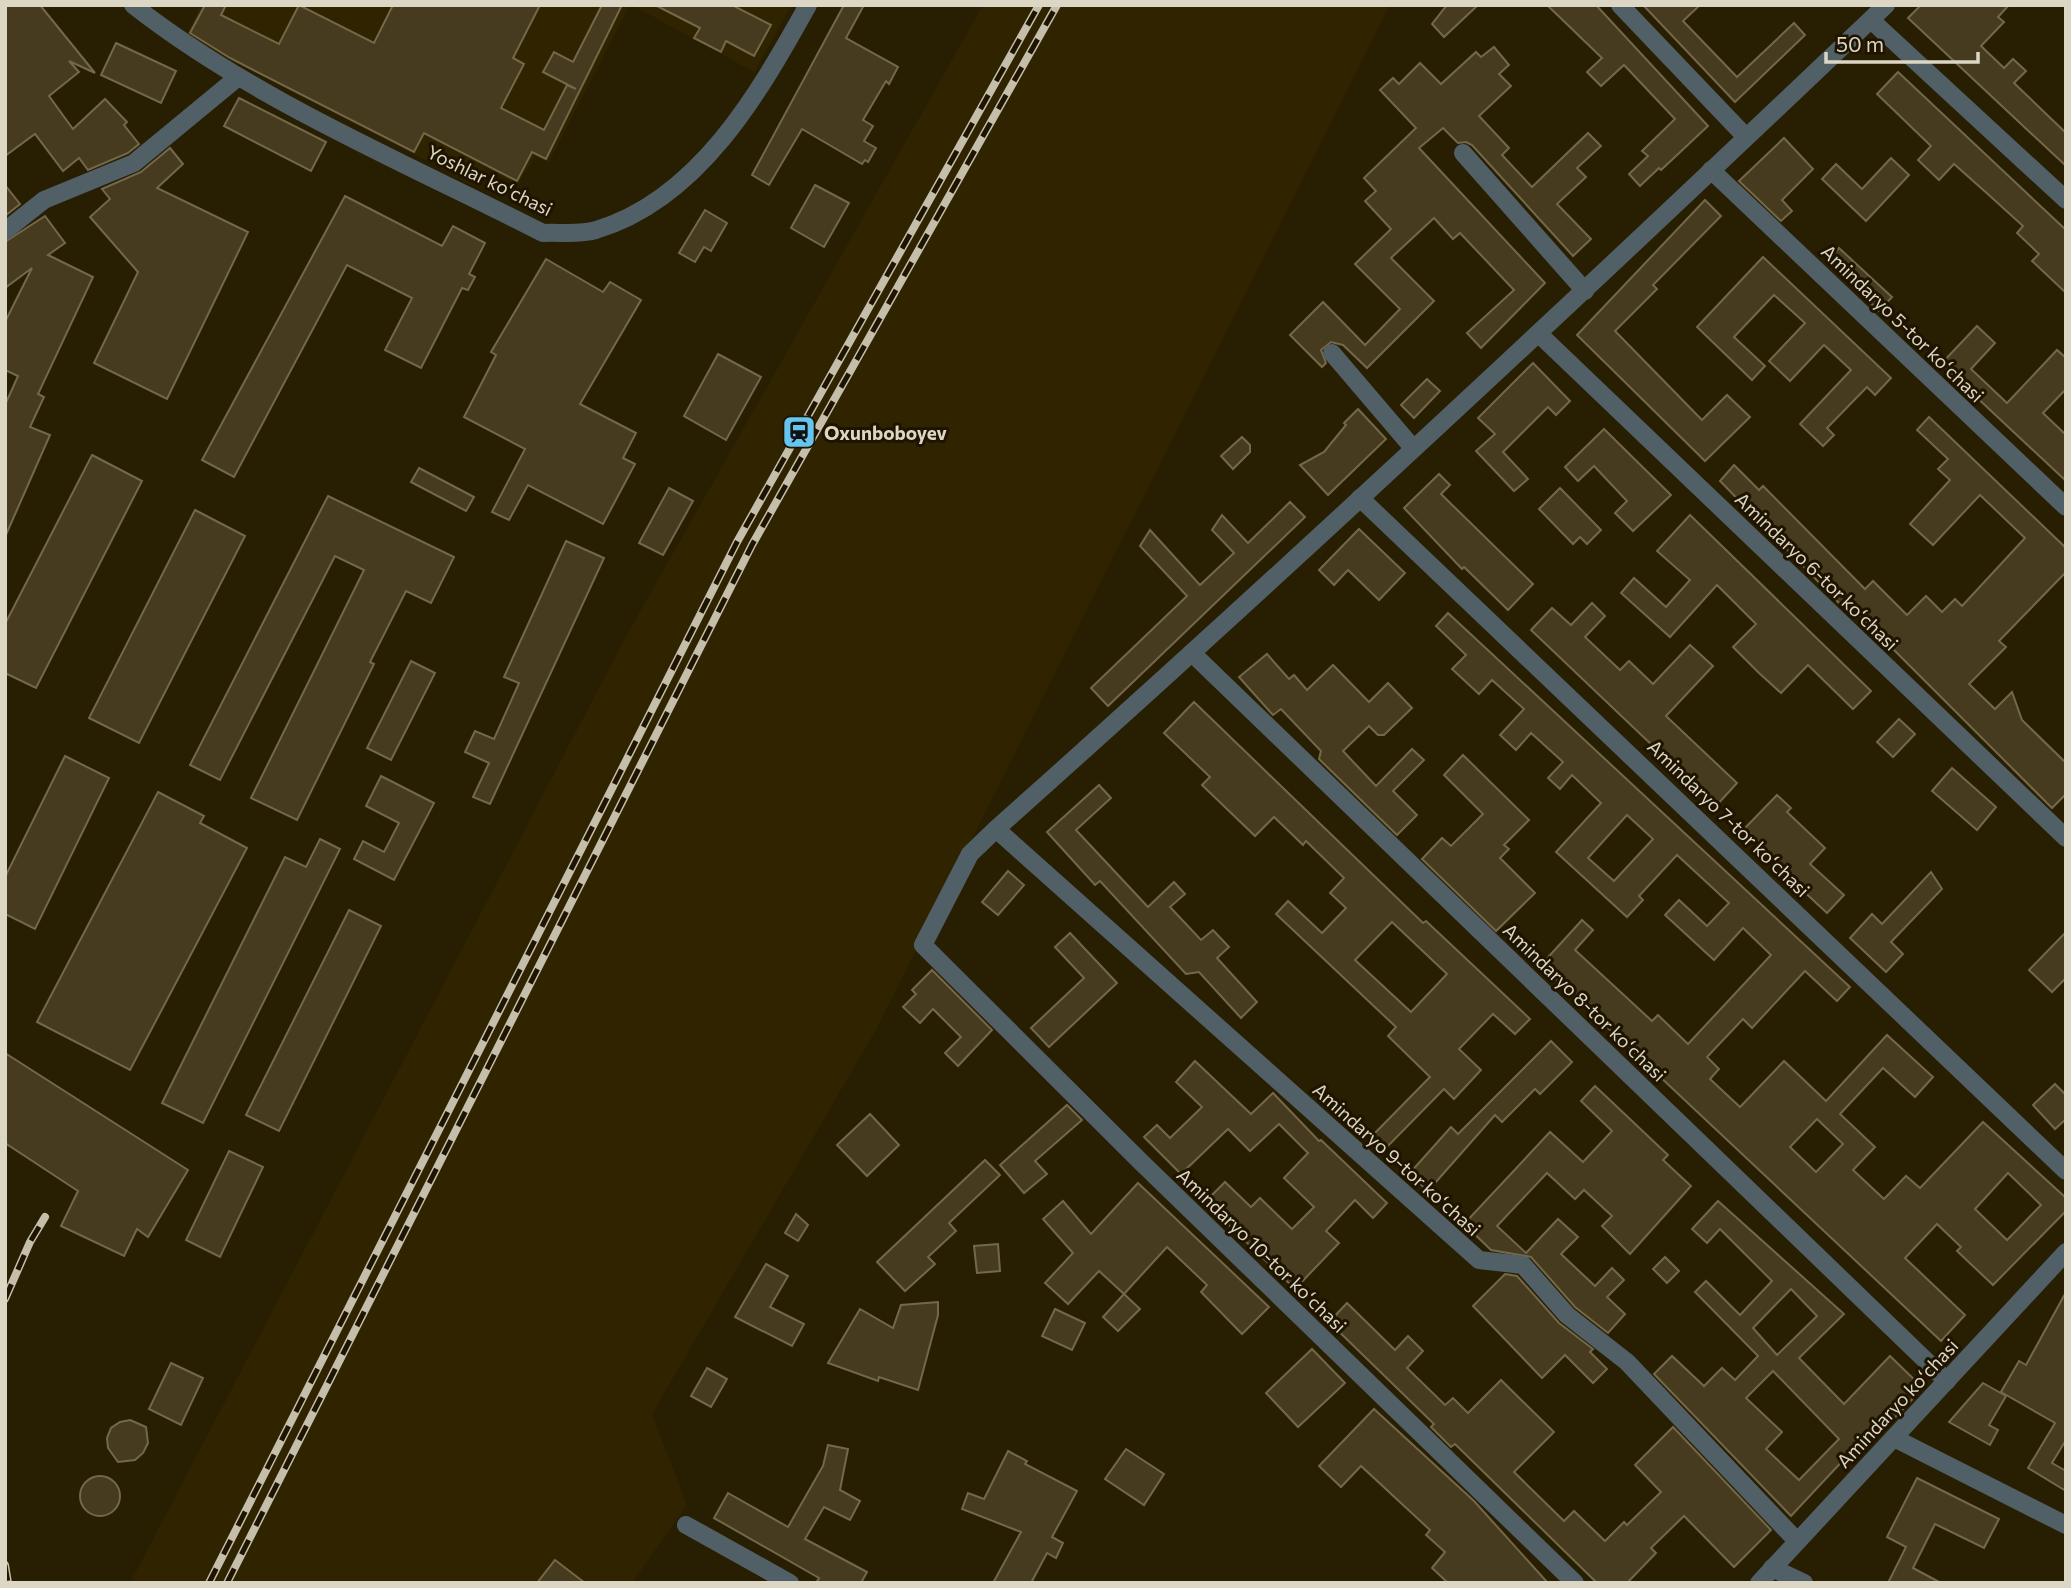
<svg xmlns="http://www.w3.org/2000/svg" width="2071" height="1588" font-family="Commissioner,sans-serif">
	<rect width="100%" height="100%" fill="#281e01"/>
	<g fill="#302400">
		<path d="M201 5H630L549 162 535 157 517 185 486 168 476 186 185 37Z"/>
		<path d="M632 5H792L754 72Z"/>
		<path d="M983 5H1390L877 1028 652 1414 687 1505 632 1583H130L624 640Z"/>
	</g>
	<g fill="#463b1e" stroke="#74684a" stroke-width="2" fill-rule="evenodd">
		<path d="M5 5H40L95 73 69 61 79 72 49 96 73 129 105 99 127 122 124 125 139 144 128 153 88 170 79 158 63 171 35 134 5 156Z"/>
		<path d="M205 5H226L221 15 279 44 299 5 374 43 393 5H540L513 58 524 64 501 108 544 130 567 85 576 89 543 72 554 52 573 62 602 5H622L546 159 532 152 517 181 424 133 414 152 230 58 190 33Z"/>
		<path d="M655 5H732L771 25 754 56 726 41 721 52 694 38 700 28Z"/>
		<path d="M844 5H864L846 38 898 67 889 84 886 81 863 120 873 126 864 141 876 148 868 162 865 160 862 164 802 129 769 185 752 175Z"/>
		<path d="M1447 5H1478L1444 37 1432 24Z"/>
		<path d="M1547 5H1596L1708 126 1661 170 1659 168 1640 186 1629 174 1648 156 1642 151 1675 119 1624 65 1601 86 1587 72 1602 58Z"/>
		<path d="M1643 5H1700L1683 21 1737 77 1794 23 1805 35 1735 102Z"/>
		<path d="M1921 5H2009L1998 17 2004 22 1981 46 2004 68 2013 59 2026 71 2014 83 2066 133V166L1908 18Z"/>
		<path d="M116 43 176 71 161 103 101 75Z"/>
		<path d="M1494 47 1509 65 1499 74 1511 86 1479 116 1509 148 1502 155 1532 187 1588 133 1601 146 1577 168 1586 177 1557 204 1591 239 1573 256 1472 145 1466 142 1458 143 1443 128 1419 148 1545 283 1481 348 1467 333 1514 290 1460 233 1453 239 1434 218 1391 258 1434 301 1367 368 1343 345 1331 342 1321 350 1326 363 1322 367 1290 335 1323 302 1365 345 1400 309 1355 264 1391 229 1365 201 1376 191 1364 178 1416 128 1380 90 1393 78 1399 84 1420 63 1441 84 1476 52 1481 57Z"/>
		<path d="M1898 72 2066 230V293L2032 261 2039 254 2017 233 2023 226 1990 196 1954 164 1939 180 1918 160 1931 146 1877 94Z"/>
		<path d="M239 98 326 142 311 171 224 126Z"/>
		<path d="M1784 138 1813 169 1782 200 1792 211 1781 221 1739 181Z"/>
		<path d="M170 148 183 164 157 188 248 232 167 399 94 363 138 272 90 217 110 199 102 189 141 172Z"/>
		<path d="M1891 158 1909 175 1866 221 1822 179 1836 164 1862 189Z"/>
		<path d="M5 185 20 204 5 216Z"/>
		<path d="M815 185 849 203 824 247 791 228Z"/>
		<path d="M345 196 442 246 453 226 485 243 469 274 475 277 468 290 462 288 421 368 385 350 412 298 347 265 234 477 202 460Z"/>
		<path d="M1705 200 1721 216 1653 285 1657 289 1615 331 1702 420 1727 395 1750 417 1705 461 1577 335Z"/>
		<path d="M705 210 727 223 711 251 704 247 695 262 679 253Z"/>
		<path d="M45 216 65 243 48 255 93 277 38 394 44 397 30 427 50 435 5 537V405L18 376 5 370V322L32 268 5 288V242Z"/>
		<path d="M1839 248 1892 297 1879 311 1827 261Z"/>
		<path d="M1763 257 1891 378 1875 395 1867 387 1827 428 1834 435 1823 446 1800 424 1851 370 1824 345 1790 381 1769 361 1805 323 1774 295 1734 337 1765 366 1752 380 1697 327Z"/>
		<path d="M546 259 603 292 610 282 641 300 580 404 636 433 623 458 635 464 603 524 528 485 509 520 492 512 525 449 464 417 496 355 491 352Z"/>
		<path d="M1977 326 1995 343 1971 369 2007 403 2057 350 2066 358V389L2043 413 2066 435V481L1941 364Z"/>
		<path d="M718 354 761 377 726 440 684 416Z"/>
		<path d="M1533 363 1570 401 1556 415 1548 407 1503 452 1528 479 1514 491 1476 451 1495 434 1478 418Z"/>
		<path d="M1427 379 1440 391 1414 418 1401 405Z"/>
		<path d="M1358 409 1386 439 1328 495 1300 465 1324 452 1346 425 1344 423Z"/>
		<path d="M1929 417 2066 548V572L1999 641 2006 647 1969 684 1995 709 2012 692 2022 720 2066 763V794L2052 808 1845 601 1841 605 1720 481 1734 465 1759 490 1763 486 1865 589 1873 581 1907 615 1926 596 1942 612 1955 599 1962 606 2025 538 1980 495 1933 545 1910 524 1950 480 1938 469 1948 459 1917 430Z"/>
		<path d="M1604 429 1671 495 1633 531 1615 513 1627 501 1594 466 1578 481 1565 467Z"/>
		<path d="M1242 437 1250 445V452L1233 469 1221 456Z"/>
		<path d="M92 455 142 481 36 688 5 673V624Z"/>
		<path d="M419 468 474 497 466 511 411 482Z"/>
		<path d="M1439 474 1450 485 1441 494 1533 584 1508 610 1464 567 1462 569 1404 508Z"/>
		<path d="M669 488 693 501 663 555 639 543Z"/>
		<path d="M1560 488 1601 530 1587 544 1580 537 1573 544 1539 509Z"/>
		<path d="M328 496 454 557 431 603 406 591 370 662 374 664 297 820 251 798 364 570 335 556 220 780 190 765Z"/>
		<path d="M1290 502 1305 517 1108 706 1091 688 1187 596 1140 546 1150 530 1200 585 1234 553 1212 530 1222 515 1248 543Z"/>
		<path d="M195 510 245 536 139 743 89 718Z"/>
		<path d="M1690 515 1871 691 1853 709 1808 665 1781 693 1759 673 1733 647 1756 624 1717 585 1670 637 1621 593 1634 578 1666 607 1690 580 1657 551Z"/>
		<path d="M1359 529 1405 573 1379 600 1348 570 1334 585 1319 570Z"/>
		<path d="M566 541 604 558 490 804 473 797 489 763 465 752 475 731 494 739 519 683 504 677Z"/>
		<path d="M1592 603 1605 616 1585 637 1620 670 1629 661 1653 684 1690 645 1713 666 1666 716 1737 783 1716 806 1531 630 1552 608 1571 625Z"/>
		<path d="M1448 613 1850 987 1837 1001 1805 971 1752 1028 1743 1019 1707 1057 1719 1069 1710 1079 1740 1107 1784 1061 1826 1101 1887 1035 1933 1077 1915 1097 1883 1068 1840 1114 1875 1147 1853 1170 1884 1199 1906 1176 1920 1188 1983 1122 2066 1198V1211L1993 1285 1957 1251 1961 1247 1937 1224 1905 1258 1965 1315 1941 1341 1541 965 1582 920 1593 930 1575 950 1652 1021 1658 1015 1688 1044 1771 955 1743 928 1714 960 1665 915 1679 900 1707 926 1729 903 1677 855 1639 896 1643 900 1627 917 1556 852 1601 803 1572 775 1560 789 1548 778 1563 762 1531 733 1516 750 1500 735 1524 709 1492 680 1479 694 1452 669 1466 655 1436 626ZM1627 815 1653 839 1614 881 1588 858ZM1817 1119 1843 1144 1816 1172 1790 1147ZM2008 1173 2041 1205 2007 1240 1975 1209Z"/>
		<path d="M1267 654 1289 679 1294 675 1307 690 1333 665 1369 702 1388 683 1412 708 1384 735H1378L1369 726 1343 751 1376 786 1412 749 1424 760 1393 791 1417 815 1397 835 1319 759 1321 751 1281 709 1273 715 1239 677Z"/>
		<path d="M411 661 435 673 391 760 367 748Z"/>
		<path d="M1194 702 1423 923 1426 921 1530 1019 1515 1034 1493 1014 1459 1049 1481 1070 1454 1099 1444 1089 1386 1148 1372 1136 1430 1077 1388 1036 1396 1027 1276 914 1288 901 1322 933 1346 908 1330 893 1344 878 1306 841 1303 845 1274 817 1255 836 1202 785 1210 777 1164 733ZM1392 922 1447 974 1411 1012 1355 960Z"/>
		<path d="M1899 719 1915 734 1893 757 1877 742Z"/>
		<path d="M1463 755 1529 820 1504 845 1509 849 1500 858 1535 893 1496 931 1422 859 1442 838 1451 846 1483 814 1444 775Z"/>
		<path d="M65 756 109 778 35 929 5 914V877Z"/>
		<path d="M1952 768 1996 807 1977 830 1932 791Z"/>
		<path d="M381 776 434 803 394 880 354 859 363 841 384 852 399 823 366 806Z"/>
		<path d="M1099 785 1111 798 1076 830 1148 907 1174 882 1185 894 1170 907 1201 940 1213 930 1229 947 1217 958 1257 1002 1241 1018 1199 972 1186 974 1100 881 1095 885 1047 832Z"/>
		<path d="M158 792 204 816 200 823 247 848 130 1070 37 1022Z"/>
		<path d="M1777 795 1791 808 1787 812 1825 848 1810 864 1844 895 1827 913 1784 873 1787 870 1745 828Z"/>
		<path d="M320 839 340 849 203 1123 162 1103 285 857 306 867Z"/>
		<path d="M1008 871 1024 885 998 915 982 902Z"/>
		<path d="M1931 872 1942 889 1891 942 1903 954 1886 972 1850 938 1872 914 1882 924Z"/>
		<path d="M349 910 381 926 279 1131 246 1115Z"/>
		<path d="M2066 932V978L2052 992 2029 970Z"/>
		<path d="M1070 933 1117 983 1049 1047 1031 1028 1084 978 1055 947Z"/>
		<path d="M932 970 992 1030 958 1066 945 1053 961 1037 933 1009 920 1023 903 1007 916 994 912 990Z"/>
		<path d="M1551 1041 1572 1062 1540 1094 1535 1089 1502 1122 1495 1115 1428 1191 1409 1174 1451 1127 1458 1134Z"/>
		<path d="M5 1053 188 1170 148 1237 137 1229 124 1256 61 1226 78 1191 5 1143Z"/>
		<path d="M1195 1061 1251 1114 1273 1093 1319 1141 1321 1140 1387 1203 1373 1218 1355 1200 1326 1231 1339 1243 1295 1289 1205 1202 1225 1182 1251 1207 1260 1198 1292 1229 1314 1207 1284 1178 1308 1153 1279 1124 1250 1151 1228 1129 1181 1174 1144 1137 1157 1125 1170 1138 1202 1107 1176 1082Z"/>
		<path d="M2055 1084 2066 1095V1119L2055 1129 2033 1105Z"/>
		<path d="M1595 1086 1668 1155 1663 1160 1691 1186 1630 1254 1602 1226 1612 1216 1584 1190 1575 1199 1547 1173 1497 1226 1526 1253 1558 1219 1578 1237 1561 1254 1595 1286 1612 1268 1624 1280 1607 1297 1625 1314 1608 1333 1575 1307 1531 1257 1491 1250 1464 1224 1550 1132 1583 1162 1612 1131 1581 1101Z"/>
		<path d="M1067 1105 1082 1120 1035 1161 1047 1174 1024 1193 1000 1165Z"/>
		<path d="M870 1114 899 1145 867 1176 837 1145Z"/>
		<path d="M229 1151 263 1167 220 1257 186 1240Z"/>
		<path d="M985 1160 1000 1175 949 1223 956 1231 928 1257 935 1264 905 1291 877 1262Z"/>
		<path d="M1138 1183 1269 1307 1242 1334 1201 1292 1207 1285 1167 1247 1124 1294 1099 1271 1068 1304 1045 1283 1073 1253 1043 1219 1063 1201 1091 1234Z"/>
		<path d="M1718 1201 1844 1314 1799 1358 1844 1404 1890 1356 1923 1388 1883 1430 1877 1424 1791 1516 1654 1374 1672 1356 1704 1386 1722 1368 1735 1380 1758 1356 1695 1292 1706 1281 1740 1315 1772 1281 1720 1229 1707 1243 1692 1229ZM1791 1289 1817 1316 1777 1355 1753 1328ZM1773 1371 1839 1439 1799 1480 1766 1449 1782 1432 1746 1398Z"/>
		<path d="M796 1214 808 1225 798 1241 785 1233Z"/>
		<path d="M998 1244 1000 1271 977 1273 974 1246Z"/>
		<path d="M1665 1257 1679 1271 1667 1283 1653 1269Z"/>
		<path d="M766 1264 788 1276 770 1307 804 1324 792 1346 735 1317Z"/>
		<path d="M1505 1274 1517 1276 1559 1323 1593 1349 1590 1352 1607 1369 1593 1383 1565 1355 1542 1378 1473 1306Z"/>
		<path d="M2066 1292V1440L2052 1463 2066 1471V1491L2028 1468 2055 1423 2001 1392 2019 1361 2026 1365Z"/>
		<path d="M1124 1294 1140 1309 1118 1331 1103 1317Z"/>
		<path d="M938 1302V1315L918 1390 879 1377 878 1381 828 1363 860 1309 893 1328 901 1305Z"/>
		<path d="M1347 1303 1395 1350 1408 1336 1423 1351 1407 1368 1445 1405 1453 1398 1468 1413 1501 1380 1554 1432 1514 1472 1564 1521 1574 1511 1605 1541 1624 1522 1627 1525 1661 1492 1635 1465 1673 1427 1771 1530 1734 1567 1684 1516 1651 1548 1656 1553 1627 1583H1597L1455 1444 1451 1447 1431 1427 1434 1424 1329 1322Z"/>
		<path d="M1055 1309 1085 1323 1072 1350 1042 1336Z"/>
		<path d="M1312 1349 1345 1383 1298 1427 1266 1393Z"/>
		<path d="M171 1363 203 1378 181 1425 149 1409Z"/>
		<path d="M707 1368 727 1379 711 1407 691 1396Z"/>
		<path d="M1983 1383 2006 1396 1989 1425 1998 1430 1990 1445 1949 1422Z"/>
		<path d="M1374 1409 1474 1501 1548 1583H1448L1432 1568 1445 1552 1426 1535 1430 1530 1361 1466 1341 1487 1319 1466Z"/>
		<path d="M130 1420 146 1427 148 1443 143 1453 135 1460 118 1462 108 1448 107 1438 111 1428 120 1422Z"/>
		<path d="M828 1445 848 1449 840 1490 860 1501 850 1520 824 1507 805 1539 867 1572 861 1583H816L819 1578 714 1518 728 1493 788 1527 823 1466Z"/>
		<path d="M1126 1449 1164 1474 1144 1505 1105 1479Z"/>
		<path d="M1008 1451 1027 1461 1025 1464 1077 1491 1052 1537 1063 1543 1056 1558 1047 1553 1031 1583H993L1021 1532 962 1509 968 1493 984 1499Z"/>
		<circle cx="100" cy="1496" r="20"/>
		<path d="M1917 1478 1999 1519 1984 1548 1935 1524 1913 1568 1941 1583H1888L1906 1547 1887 1537Z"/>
		<path d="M555 1560 585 1583H537Z"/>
	</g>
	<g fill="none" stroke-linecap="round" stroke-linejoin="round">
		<g stroke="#515f66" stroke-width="18">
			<path d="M133 5C254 100 406 163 543 233 559 232 581 235 596 230 699 199 759 93 808 5"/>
			<path d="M1620 5 1746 137"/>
			<path d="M1871 20 2066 200"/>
			<path d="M1463 153 1585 291"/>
			<path d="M1711 170 2066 507"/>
			<path d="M5 231 44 200 134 163 237 78"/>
			<path d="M1539 334 2066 838"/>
			<path d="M1332 353 1413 448"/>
			<path d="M1360 498 2066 1171"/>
			<path d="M1193 654 1947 1381"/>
			<path d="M996 829 1479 1260 1523 1265 1567 1315 1627 1362 1796 1540"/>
			<path d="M1894 1438 2066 1525"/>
			<path d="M686 1525 790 1583"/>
			<path d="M1772 1568 1804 1583"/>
			<path d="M1575 1583 1141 1162 923 945 970 854 996 829C1298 560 1593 284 1886 5"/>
			<path d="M1759 1583 2066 1252"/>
		</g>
		<defs>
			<g id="rail">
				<path d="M5 1299 30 1242 45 1217"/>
				<path d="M5 1565 8 1583"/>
				<path d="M209 1583 737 542 1039 5"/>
				<path d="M227 1583 752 545 1057 5"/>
			</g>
		</defs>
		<use href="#rail" stroke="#c4beab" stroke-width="8"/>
		<use href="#rail" stroke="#1e1400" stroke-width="5" stroke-dasharray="16" stroke-linecap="butt"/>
	</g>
	<defs>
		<symbol id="station-square" viewBox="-11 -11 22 22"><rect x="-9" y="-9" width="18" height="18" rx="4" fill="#65c5ee" stroke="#1e1400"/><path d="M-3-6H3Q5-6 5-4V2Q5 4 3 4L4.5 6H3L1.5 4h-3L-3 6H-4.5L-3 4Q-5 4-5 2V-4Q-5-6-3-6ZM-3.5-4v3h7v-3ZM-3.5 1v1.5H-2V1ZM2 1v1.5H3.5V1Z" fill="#111"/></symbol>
	</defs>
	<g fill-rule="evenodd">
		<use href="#station-square" x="780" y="413" width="38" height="38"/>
	</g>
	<g text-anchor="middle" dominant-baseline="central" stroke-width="6" stroke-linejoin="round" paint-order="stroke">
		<g font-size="19" fill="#dcd6c5" stroke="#1e1400">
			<text transform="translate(490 180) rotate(26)">Yoshlar koʻchasi</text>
			<text transform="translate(1903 323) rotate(44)">Amindaryo 5-tor koʻchasi</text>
			<text transform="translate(1817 571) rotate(44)">Amindaryo 6-tor koʻchasi</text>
			<text transform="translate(1729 818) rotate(44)">Amindaryo 7-tor koʻchasi</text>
			<text transform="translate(1585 1002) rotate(44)">Amindaryo 8-tor koʻchasi</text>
			<text transform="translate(1397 1159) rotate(42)">Amindaryo 9-tor koʻchasi</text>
			<text transform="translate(1262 1250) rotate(44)">Amindaryo 10-tor koʻchasi</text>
			<text transform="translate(1897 1403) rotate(-47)">Amindaryo koʻchasi</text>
		</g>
		<g font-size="19" font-weight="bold" fill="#dcd6c5" stroke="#1e1400" text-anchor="start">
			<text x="824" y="432">Oxunboboyev</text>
		</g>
	</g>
	<rect width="2071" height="1588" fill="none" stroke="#dcd6c5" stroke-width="14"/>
	<path d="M1826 52v10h152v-10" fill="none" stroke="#dcd6c5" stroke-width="3.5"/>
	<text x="1836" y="52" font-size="21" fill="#dcd6c5" stroke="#1e1400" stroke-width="5" paint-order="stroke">50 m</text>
</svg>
